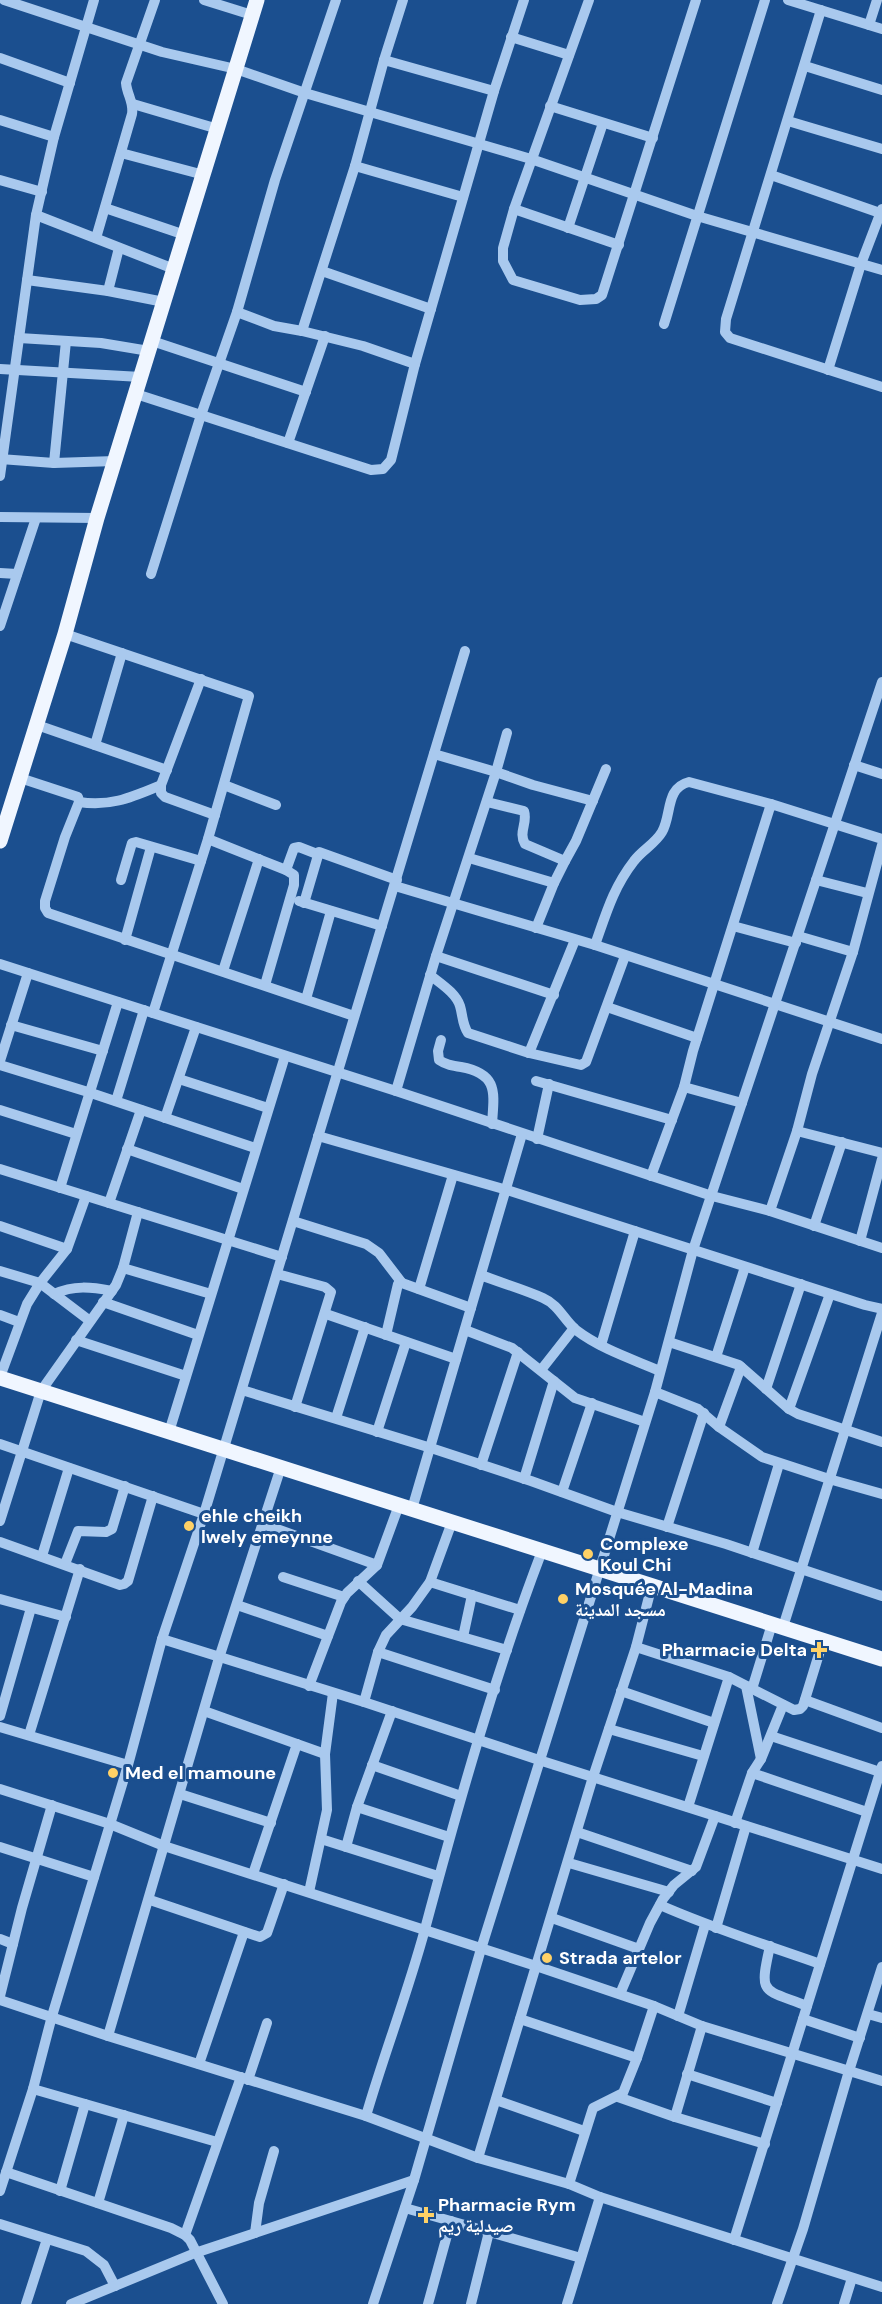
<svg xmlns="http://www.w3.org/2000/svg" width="882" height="2304" font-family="'DM Sans','Noto Naskh Arabic',sans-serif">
	<rect width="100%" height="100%" fill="#1b4f8f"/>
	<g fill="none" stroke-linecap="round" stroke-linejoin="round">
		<g stroke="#a9c9ee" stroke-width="10">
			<path d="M4 0 162 52 236 69 305 93 531 159 697 216 882 270"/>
			<path d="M94 0 54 137 36 215 174 269"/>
			<path d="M204 0 252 15"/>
			<path d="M589 0 514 209 503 248V261L513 280 580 300 596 299 602 295 696 0"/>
			<path d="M788 0 882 29"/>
			<path d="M821 10 726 319 725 332 730 338 882 387"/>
			<path d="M869 25 877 0"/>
			<path d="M511 37 569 55"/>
			<path d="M0 58 70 83"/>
			<path d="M384 60 403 0"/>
			<path d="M805 66 882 90"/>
			<path d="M133 104 218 129"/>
			<path d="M550 106 653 138"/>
			<path d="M0 120 54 137"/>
			<path d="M788 121 882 149"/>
			<path d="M121 153 204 175"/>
			<path d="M355 166 463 197"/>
			<path d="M771 175 880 213"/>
			<path d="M0 180 42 192"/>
			<path d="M105 208 185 235"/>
			<path d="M514 209 619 245"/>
			<path d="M568 228 603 123"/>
			<path d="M96 238 132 114C134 102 127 95 126 83L155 0"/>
			<path d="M322 271 431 309"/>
			<path d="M27 280 108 291 164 302"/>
			<path d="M108 291 119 248"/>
			<path d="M237 312 274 326 302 331 363 346 415 364"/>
			<path d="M664 324 765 0"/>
			<path d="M302 331 355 166 384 60 494 91"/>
			<path d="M19 338 101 343 149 351"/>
			<path d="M152 341 306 392"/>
			<path d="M0 369 141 377"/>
			<path d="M828 370 861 264 882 209"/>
			<path d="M136 394 371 470 383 469 391 460 415 364 494 91 524 0"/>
			<path d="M288 443 325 336"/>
			<path d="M0 459 54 463 115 461"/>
			<path d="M54 463 66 341"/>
			<path d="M0 476 36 215"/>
			<path d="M0 517 97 518"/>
			<path d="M0 573 17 574"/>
			<path d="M151 574 201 415 237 312 275 180 336 0"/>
			<path d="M0 626 36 518"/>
			<path d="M65 634 249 696 208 839 153 1013"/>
			<path d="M201 679 161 785V793L165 797 215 815"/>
			<path d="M37 725 167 770"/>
			<path d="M507 733 496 772 533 785 593 801"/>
			<path d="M95 745 122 653"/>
			<path d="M854 765 882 774"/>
			<path d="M20 778 78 797 79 802 65 837 45 901V908L48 913 354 1016"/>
			<path d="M224 785 276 805"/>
			<path d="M79 802C111 807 132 797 161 785"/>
			<path d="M487 802 524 811C528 823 518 832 525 844L565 861 554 883"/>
			<path d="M208 839 286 870 294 875V885L265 985"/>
			<path d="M469 858 554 883 536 928"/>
			<path d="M565 861 576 841 606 769"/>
			<path d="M286 870 294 848 299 847 317 854"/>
			<path d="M121 880 132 843 136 842 201 861"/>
			<path d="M816 880 867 893"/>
			<path d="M395 886 595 945 882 1039"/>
			<path d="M299 901 382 926"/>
			<path d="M304 903 319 852 397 880"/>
			<path d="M733 926 796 943"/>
			<path d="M798 936 853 952"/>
			<path d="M125 940 151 847"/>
			<path d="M595 945C606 914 613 888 634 861 642 850 655 844 662 832 672 815 665 788 689 782L771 804"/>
			<path d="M436 956 554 995"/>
			<path d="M0 964 396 1091 712 1196 770 1211 882 1248"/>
			<path d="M223 971 259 859"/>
			<path d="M430 975C441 984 456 993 460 1006 463 1016 462 1024 468 1033L529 1053 581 1065 586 1062 625 956"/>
			<path d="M306 999 331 911"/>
			<path d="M607 1007 697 1038"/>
			<path d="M11 1025 103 1051"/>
			<path d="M441 1040 438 1051 439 1060C446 1065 453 1066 461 1067 499 1074 494 1093 492 1124"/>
			<path d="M529 1053 575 940"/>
			<path d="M0 1061 28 973"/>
			<path d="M0 1065 88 1092 255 1148"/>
			<path d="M179 1079 268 1108"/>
			<path d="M536 1081 672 1120"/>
			<path d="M684 1087 742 1103"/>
			<path d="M396 1091 436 956 496 772 434 754"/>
			<path d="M116 1101 144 1010"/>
			<path d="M0 1110 76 1134"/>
			<path d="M165 1118 196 1027"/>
			<path d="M797 1131 882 1153"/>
			<path d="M318 1136 507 1190 865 1305 882 1309"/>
			<path d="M537 1139 549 1084"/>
			<path d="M127 1149 243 1189"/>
			<path d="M0 1169 282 1257"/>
			<path d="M651 1176 684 1087 693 1051 771 804 882 839"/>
			<path d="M60 1188 118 1002"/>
			<path d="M109 1203 141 1110"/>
			<path d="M770 1211 797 1131 812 1074 853 952 882 845"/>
			<path d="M293 1221 366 1244 379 1253 402 1283"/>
			<path d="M0 1226 67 1249"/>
			<path d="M814 1226 842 1142"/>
			<path d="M860 1241 882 1159"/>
			<path d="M123 1268 211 1294"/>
			<path d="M0 1271 40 1283 90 1321"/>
			<path d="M277 1274 325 1287 331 1292 295 1407"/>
			<path d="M481 1275C501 1283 523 1289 543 1298 559 1305 564 1320 576 1330 601 1349 632 1359 660 1371"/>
			<path d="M419 1289 453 1175"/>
			<path d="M54 1294C74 1285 91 1287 112 1291"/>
			<path d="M103 1302 198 1335"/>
			<path d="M326 1314 456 1359"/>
			<path d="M0 1315 19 1322"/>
			<path d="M465 1330 512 1348 575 1398 645 1422"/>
			<path d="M386 1335 398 1284 402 1283 471 1308"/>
			<path d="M76 1340 186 1376"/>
			<path d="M669 1342 739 1365 789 1409 798 1414 882 1442"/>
			<path d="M601 1345 635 1231"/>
			<path d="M716 1357 745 1267"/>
			<path d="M541 1370 574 1328"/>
			<path d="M0 1377 27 1304 40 1283 67 1249 86 1196"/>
			<path d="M766 1389 801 1284"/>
			<path d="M242 1390 431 1448 531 1481 617 1512 726 1544 882 1596"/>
			<path d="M655 1392 698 1409 719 1427 762 1457 829 1479 882 1494"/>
			<path d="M789 1409 830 1294"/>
			<path d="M336 1418 365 1327"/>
			<path d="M719 1427 741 1367"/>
			<path d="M169 1432 285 1056"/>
			<path d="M377 1432 406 1342"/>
			<path d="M0 1444 204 1514"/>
			<path d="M481 1465 518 1352"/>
			<path d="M524 1479 554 1381"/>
			<path d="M562 1492 592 1403"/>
			<path d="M412 1509 522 1134"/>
			<path d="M0 1521 41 1391 116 1285 123 1268 138 1212"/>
			<path d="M263 1524 377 1565"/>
			<path d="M667 1527 704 1413"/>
			<path d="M0 1542 120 1585 124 1584 128 1581 153 1496"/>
			<path d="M752 1553 779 1464"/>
			<path d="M42 1556 69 1468"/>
			<path d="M65 1564 78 1531 106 1532 112 1529 125 1486"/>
			<path d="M283 1577 344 1597"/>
			<path d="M358 1581 400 1619 507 1650"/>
			<path d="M430 1582 520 1610"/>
			<path d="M0 1599 66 1617"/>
			<path d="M237 1605 328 1636"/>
			<path d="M783 1627 882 1313"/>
			<path d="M463 1637 472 1595"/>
			<path d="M162 1639 364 1702 539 1760 882 1869"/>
			<path d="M636 1647 729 1677 794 1710 800 1709 803 1706 823 1641"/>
			<path d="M378 1652 495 1690"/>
			<path d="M309 1686 341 1602 347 1593 377 1565 399 1505"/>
			<path d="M746 1686 761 1759"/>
			<path d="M752 1689 772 1624"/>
			<path d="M621 1691 714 1723"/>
			<path d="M805 1700 882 1728"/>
			<path d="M364 1702 378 1652 386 1635 412 1607 430 1582 452 1522"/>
			<path d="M204 1711 325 1754"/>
			<path d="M0 1716 31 1608"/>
			<path d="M0 1727 128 1765"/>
			<path d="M609 1729 703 1756"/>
			<path d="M29 1735 80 1569"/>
			<path d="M771 1736 880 1772"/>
			<path d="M372 1765 461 1796"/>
			<path d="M752 1773 867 1812"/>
			<path d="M0 1789 110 1824 164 1846 536 1966 654 2006 702 2026 882 2081"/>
			<path d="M180 1794 271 1823"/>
			<path d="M357 1807 449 1837"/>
			<path d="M688 1807 729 1677"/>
			<path d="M735 1823 752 1773 761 1759 783 1705"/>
			<path d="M577 1832 692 1871"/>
			<path d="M321 1839 438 1876"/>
			<path d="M0 1847 94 1877"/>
			<path d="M346 1847 357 1807 392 1711"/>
			<path d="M569 1863 669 1892"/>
			<path d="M253 1874 297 1744"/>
			<path d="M309 1892 327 1810 325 1754 333 1693"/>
			<path d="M150 1900 260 1937 267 1933 284 1884"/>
			<path d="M660 1905C712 1928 766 1945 820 1964"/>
			<path d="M552 1918 639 1949"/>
			<path d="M716 1928 746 1826"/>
			<path d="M0 1939 13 1944"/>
			<path d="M770 1946C759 1996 762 1988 807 2006"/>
			<path d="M620 1994 650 1923 663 1899 674 1885 696 1867 715 1816"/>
			<path d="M0 1996 22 1908 52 1805"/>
			<path d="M0 2000 108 2036 366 2116 478 2158 569 2184 600 2197 882 2287"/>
			<path d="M868 2014 882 2018"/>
			<path d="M678 2016 705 1925"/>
			<path d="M520 2019 637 2058"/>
			<path d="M803 2019 860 2038"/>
			<path d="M108 2036 219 1658 281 1467"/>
			<path d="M199 2064 244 1932"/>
			<path d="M687 2074 777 2103"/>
			<path d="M248 2080 267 2023"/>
			<path d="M33 2089 217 2142"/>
			<path d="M618 2097 675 2117 765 2144"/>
			<path d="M496 2100 584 2131"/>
			<path d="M366 2116C384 2054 408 1992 425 1929 459 1802 495 1674 542 1551"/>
			<path d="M675 2117 702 2026"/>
			<path d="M478 2158 593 1777 636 1647 652 1585"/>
			<path d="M6 2172 171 2228 185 2235 190 2240 223 2304"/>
			<path d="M569 2184 593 2108 623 2093 637 2058 654 2006"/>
			<path d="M0 2191 33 2089 52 2016 128 1765 162 1639 204 1514 465 651"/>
			<path d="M60 2191 85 2104"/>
			<path d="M98 2203 124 2115"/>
			<path d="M405 2208 581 2258"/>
			<path d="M0 2224 86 2251 104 2265 115 2286"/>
			<path d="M255 2233 259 2203 274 2151"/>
			<path d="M185 2235 241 2077"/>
			<path d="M734 2240 882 1766"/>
			<path d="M26 2304 47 2239"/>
			<path d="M71 2304 195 2253 414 2180"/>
			<path d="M373 2304 414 2180 481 1949 655 1392 693 1250 882 682"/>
			<path d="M428 2304 451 2221"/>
			<path d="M471 2304 489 2232"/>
			<path d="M567 2304 600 2197"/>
			<path d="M777 2304 803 2229 849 2071 882 1967"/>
			<path d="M844 2304 852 2278"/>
		</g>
		<g stroke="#f0f6ff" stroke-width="15">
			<path d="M0 841 65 634 97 518 257 0"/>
			<path d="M0 1378 882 1659"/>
		</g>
	</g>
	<g fill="#ffd166" stroke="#1b4f8f" stroke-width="2">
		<circle cx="189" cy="1526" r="6"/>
		<circle cx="588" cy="1554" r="6"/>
		<circle cx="563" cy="1599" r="6"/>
		<path d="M816 1641h6v6h6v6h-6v6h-6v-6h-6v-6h6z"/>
		<circle cx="113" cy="1773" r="6"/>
		<circle cx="547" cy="1958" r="6"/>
		<path d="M423 2206h6v6h6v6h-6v6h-6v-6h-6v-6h6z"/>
	</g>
	<g text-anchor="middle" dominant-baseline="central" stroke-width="6" stroke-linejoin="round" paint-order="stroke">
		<g font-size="18" font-weight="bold" fill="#fff" stroke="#1b4f8f" text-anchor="start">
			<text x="201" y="1516">ehle cheikh<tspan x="201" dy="21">lwely emeynne</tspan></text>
			<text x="600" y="1544">Complexe<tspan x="600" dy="21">Koul Chi</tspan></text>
			<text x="575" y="1589">Mosquée Al-Madina<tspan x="575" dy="21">مسجد المدينة</tspan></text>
			<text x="807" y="1650" text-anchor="end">Pharmacie Delta</text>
			<text x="125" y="1773">Med el mamoune</text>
			<text x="559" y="1958">Strada artelor</text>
			<text x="438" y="2205">Pharmacie Rym<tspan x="438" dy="21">صيدلية ريم</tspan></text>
		</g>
	</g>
</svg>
